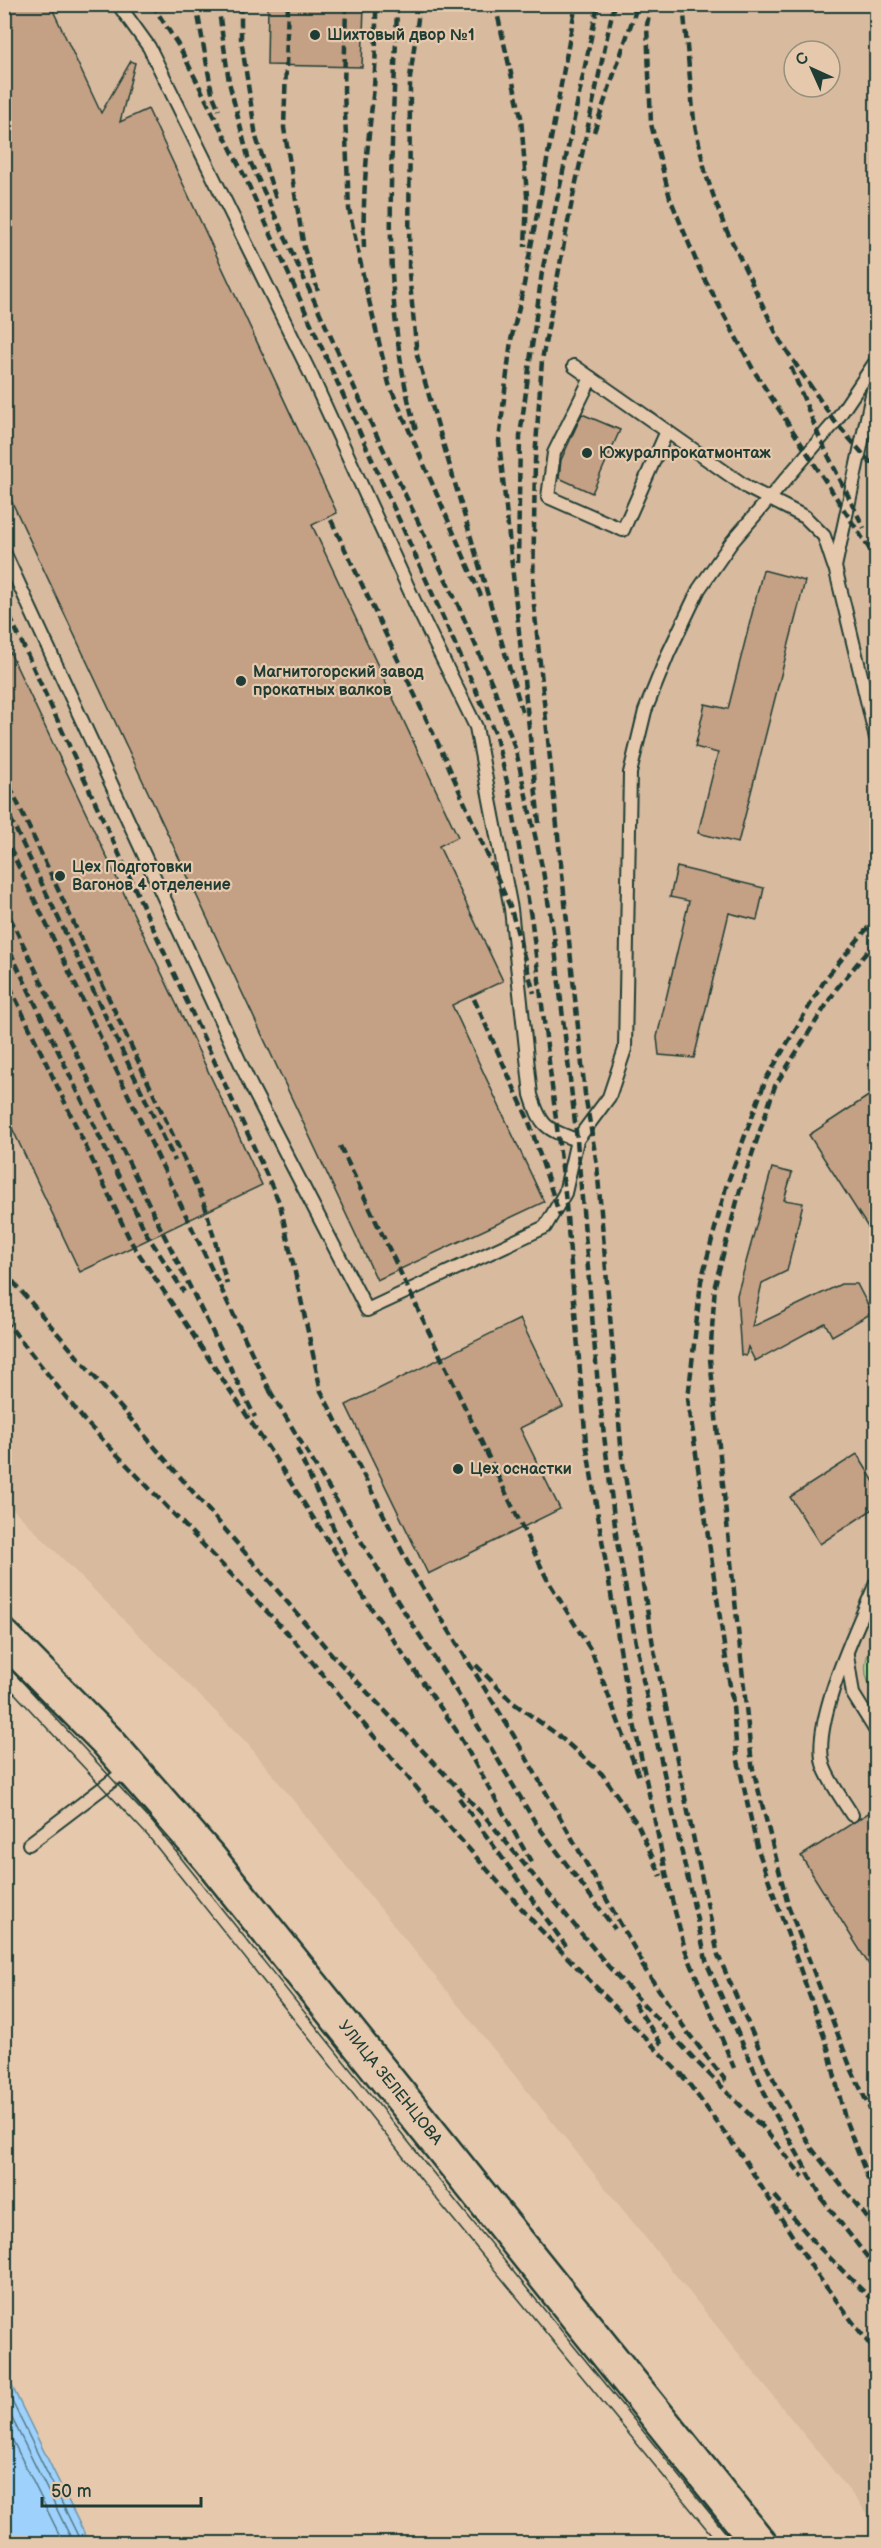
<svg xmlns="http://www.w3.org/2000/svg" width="881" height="2548" font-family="'Balsamiq Sans',sans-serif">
	<rect width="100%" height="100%" fill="#e6c9ad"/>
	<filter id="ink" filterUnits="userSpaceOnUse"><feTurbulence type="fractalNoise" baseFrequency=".0167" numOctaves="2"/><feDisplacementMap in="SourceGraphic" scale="12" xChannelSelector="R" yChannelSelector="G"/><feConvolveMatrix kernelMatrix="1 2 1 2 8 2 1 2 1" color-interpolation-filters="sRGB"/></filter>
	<g filter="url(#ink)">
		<path fill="#d8ba9f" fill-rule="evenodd" d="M4 5H876V2524L247 1743 5 1501ZM794 51H830V87H794Z"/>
		<path fill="#c0e29b" stroke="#709068" stroke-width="1.5" d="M876 1630V1693C857 1673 868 1653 876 1630Z"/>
		<path fill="#9ed1fc" stroke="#6b96ac" stroke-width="1.5" d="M4 2372H5L89 2543H5Z"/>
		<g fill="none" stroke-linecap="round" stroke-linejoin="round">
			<g stroke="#527884" stroke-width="1.5">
				<path d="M4 2385 82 2544"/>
				<path d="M4 2402 74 2544"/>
				<path d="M4 2423 64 2544"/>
			</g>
		</g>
		<g fill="#c4a185" stroke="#1f3d34" stroke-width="1.5">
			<path d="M4 4H50L101 113 131 61 135 63 120 122 148 109 337 513 312 525 458 837 439 846 503 981 452 1005 544 1202 377 1280 4 485Z"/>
			<path d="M268 4H364L362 67 267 65Z"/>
			<path d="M582 414 620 430 592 493 559 478 561 460Z"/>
			<path d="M763 570 805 581 738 843 698 833 718 753 695 747 705 704 728 709Z"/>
			<path d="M4 640 262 1185 80 1272 4 1111Z"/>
			<path d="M677 867 764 888 757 920 729 913 694 1058 659 1055 657 1037 689 901 670 897Z"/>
			<path d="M876 1091V1240L809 1135Z"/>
			<path d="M772 1168 792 1173 784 1200 803 1203 787 1271 762 1283 752 1327 841 1284H857L872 1313 832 1336 825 1323 755 1361 748 1347 746 1356 741 1355 737 1295Z"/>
			<path d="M520 1319 563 1407 520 1428 560 1509 428 1574 346 1405Z"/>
			<path d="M857 1454 876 1485V1507L820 1544 790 1497Z"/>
			<path d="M876 1808V1976L801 1856Z"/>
		</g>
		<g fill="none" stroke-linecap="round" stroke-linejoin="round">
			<defs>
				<g id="service">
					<path d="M118 4 149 47 311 375 417 607 476 727 511 909 531 1095C541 1126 545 1129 577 1140L609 1097 625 1049 630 773 645 711 668 654 699 589 731 543 835 422 876 361"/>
					<path d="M574 366 748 488 805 517 824 536 834 566"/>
					<path d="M876 376 835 567 876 738"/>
					<path d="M591 378 554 453 548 497 623 530 667 431"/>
					<path d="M4 552 251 1086 367 1310 545 1227 565 1193 577 1140"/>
					<path d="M847 1655 853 1694 876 1731"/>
					<path d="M852 1815C843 1800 830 1783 824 1767 809 1725 859 1624 876 1583"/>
					<path d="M29 1844 129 1768"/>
				</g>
				<path id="secondary" d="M4 1637 107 1741 210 1859 760 2544"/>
			</defs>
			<use href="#service" stroke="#1f3d34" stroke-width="16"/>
			<use href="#secondary" stroke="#1f3d34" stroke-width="38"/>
			<use href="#service" stroke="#e6c9ad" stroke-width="12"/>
			<use href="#secondary" stroke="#e6c9ad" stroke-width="33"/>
			<g stroke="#1f3d34" stroke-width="1.5">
				<path d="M4 1662 153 1823 455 2200 735 2544"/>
				<path d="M4 1682 148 1836 439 2202 719 2544"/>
			</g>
			<g stroke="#1f3d34" stroke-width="4.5" stroke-dasharray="9 4.5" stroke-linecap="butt">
				<path d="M152 4 180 48 245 177 495 733 510 794 532 923 565 1193 586 1443 627 1691 671 1896 685 1949 734 2068"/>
				<path d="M196 4 212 93 219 110"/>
				<path d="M218 4 229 82 248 157 366 413 459 607 494 688 516 751 543 871 556 949"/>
				<path d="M241 4V39L256 137 277 202"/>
				<path d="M288 4 284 128 304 248 318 291"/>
				<path d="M346 4 344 90 349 209 365 284 389 384 481 596"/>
				<path d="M397 4C394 142 377 297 416 430"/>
				<path d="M420 4 410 78 409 273 417 355 523 714"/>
				<path d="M495 4 521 117 527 196 525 247"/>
				<path d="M614 4 571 206 542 360 535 460 533 596 585 1094 597 1165 622 1457 653 1645 718 1955 769 2071 812 2149 876 2229"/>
				<path d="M651 4 647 25 651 124 670 198 699 268 754 371 876 559"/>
				<path d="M683 4 694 121 706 175 724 225 780 341 835 422 876 469"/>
				<path d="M594 132 638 4"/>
				<path d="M364 248C362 194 368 141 374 87 376 60 376 32 376 4"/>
				<path d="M791 367 820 439 864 528"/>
				<path d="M331 520 445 758 511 909 534 993"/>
				<path d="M518 563 520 436 542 272 598 4"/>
				<path d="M4 604 280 1204 321 1391 411 1569 514 1736 646 1969"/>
				<path d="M4 774 204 1202 227 1284"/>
				<path d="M4 805 175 1161"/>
				<path d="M539 823 499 441 511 340 522 295 576 4"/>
				<path d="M4 836 273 1397"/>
				<path d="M4 905 161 1229 255 1417"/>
				<path d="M4 939 146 1233 184 1292"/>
				<path d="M554 940 577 1140 598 1386 617 1542 643 1680 707 1964 769 2103 825 2203"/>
				<path d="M876 941 837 988 775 1086 740 1190 715 1285 710 1359 752 1765 788 1905 850 2066 876 2122"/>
				<path d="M4 974 131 1242 275 1458 367 1602 456 1730 533 1865"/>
				<path d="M474 999 528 1119 560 1216"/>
				<path d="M340 1146 547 1579 592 1652 640 1779"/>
				<path d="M4 1271 335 1658 487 1819 608 1966 698 2063 761 2126"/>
				<path d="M4 1319 84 1420 293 1639 446 1823 538 1927 686 2080"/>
				<path d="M270 1391 398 1602 469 1711 535 1822 615 1929"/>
				<path d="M297 1449 346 1555"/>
				<path d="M476 1665 512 1702 558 1735 602 1774 638 1825 661 1876"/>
				<path d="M732 1693 737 1756 757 1847 828 2048 845 2119 876 2199"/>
				<path d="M732 1700 688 1399 701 1281 726 1187 766 1079 826 978 876 918"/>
				<path d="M459 1798 566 1946"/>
				<path d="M642 1965 688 2033 726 2081"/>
				<path d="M634 2003 664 2048"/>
				<path d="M681 2073 744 2159 815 2272 876 2353"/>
				<path d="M758 2121 803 2177"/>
				<path d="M775 2196 814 2242 876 2304"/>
				<path d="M821 2198 876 2268"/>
			</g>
		</g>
	</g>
	<g fill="#1f3d34" stroke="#e6c9ad" stroke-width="2">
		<circle cx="315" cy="35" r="6"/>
		<circle cx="587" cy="453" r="6"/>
		<circle cx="241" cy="681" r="6"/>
		<circle cx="60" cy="876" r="6"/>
		<circle cx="458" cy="1469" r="6"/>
	</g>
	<g text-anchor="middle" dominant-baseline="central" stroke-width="4.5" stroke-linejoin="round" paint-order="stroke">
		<g font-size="16" font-weight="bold" fill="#1f3d34" stroke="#e6c9ad" text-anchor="start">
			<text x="327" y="35">Шихтовый двор №1</text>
			<text x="599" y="453">Южуралпрокатмонтаж</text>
			<text x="253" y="672">Магнитогорский завод<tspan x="253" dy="18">прокатных валков</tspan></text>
			<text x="72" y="867">Цех Подготовки<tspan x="72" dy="18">Вагонов 4 отделение</tspan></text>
			<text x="470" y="1469">Цех оснастки</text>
		</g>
		<g font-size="16" fill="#1f3d34" stroke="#e6c9ad">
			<text transform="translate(390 2083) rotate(51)">УЛИЦА ЗЕЛЕНЦОВА</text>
		</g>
	</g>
	<rect width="881" height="2548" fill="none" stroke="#e6c9ad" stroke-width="24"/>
	<rect x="12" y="12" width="857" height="2524" fill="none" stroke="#1f3d34" stroke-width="2" filter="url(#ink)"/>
	<g transform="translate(812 69) rotate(315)"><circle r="28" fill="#e6c9ad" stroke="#96917d" stroke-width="1.5"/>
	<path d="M0-4.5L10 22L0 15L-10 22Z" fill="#1f3d34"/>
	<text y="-9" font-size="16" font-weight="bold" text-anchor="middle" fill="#1f3d34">С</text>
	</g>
	<path d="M42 2497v9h159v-9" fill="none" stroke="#1f3d34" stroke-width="3"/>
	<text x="51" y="2497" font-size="18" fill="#1f3d34" stroke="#e6c9ad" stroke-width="4.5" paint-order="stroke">50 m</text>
</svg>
